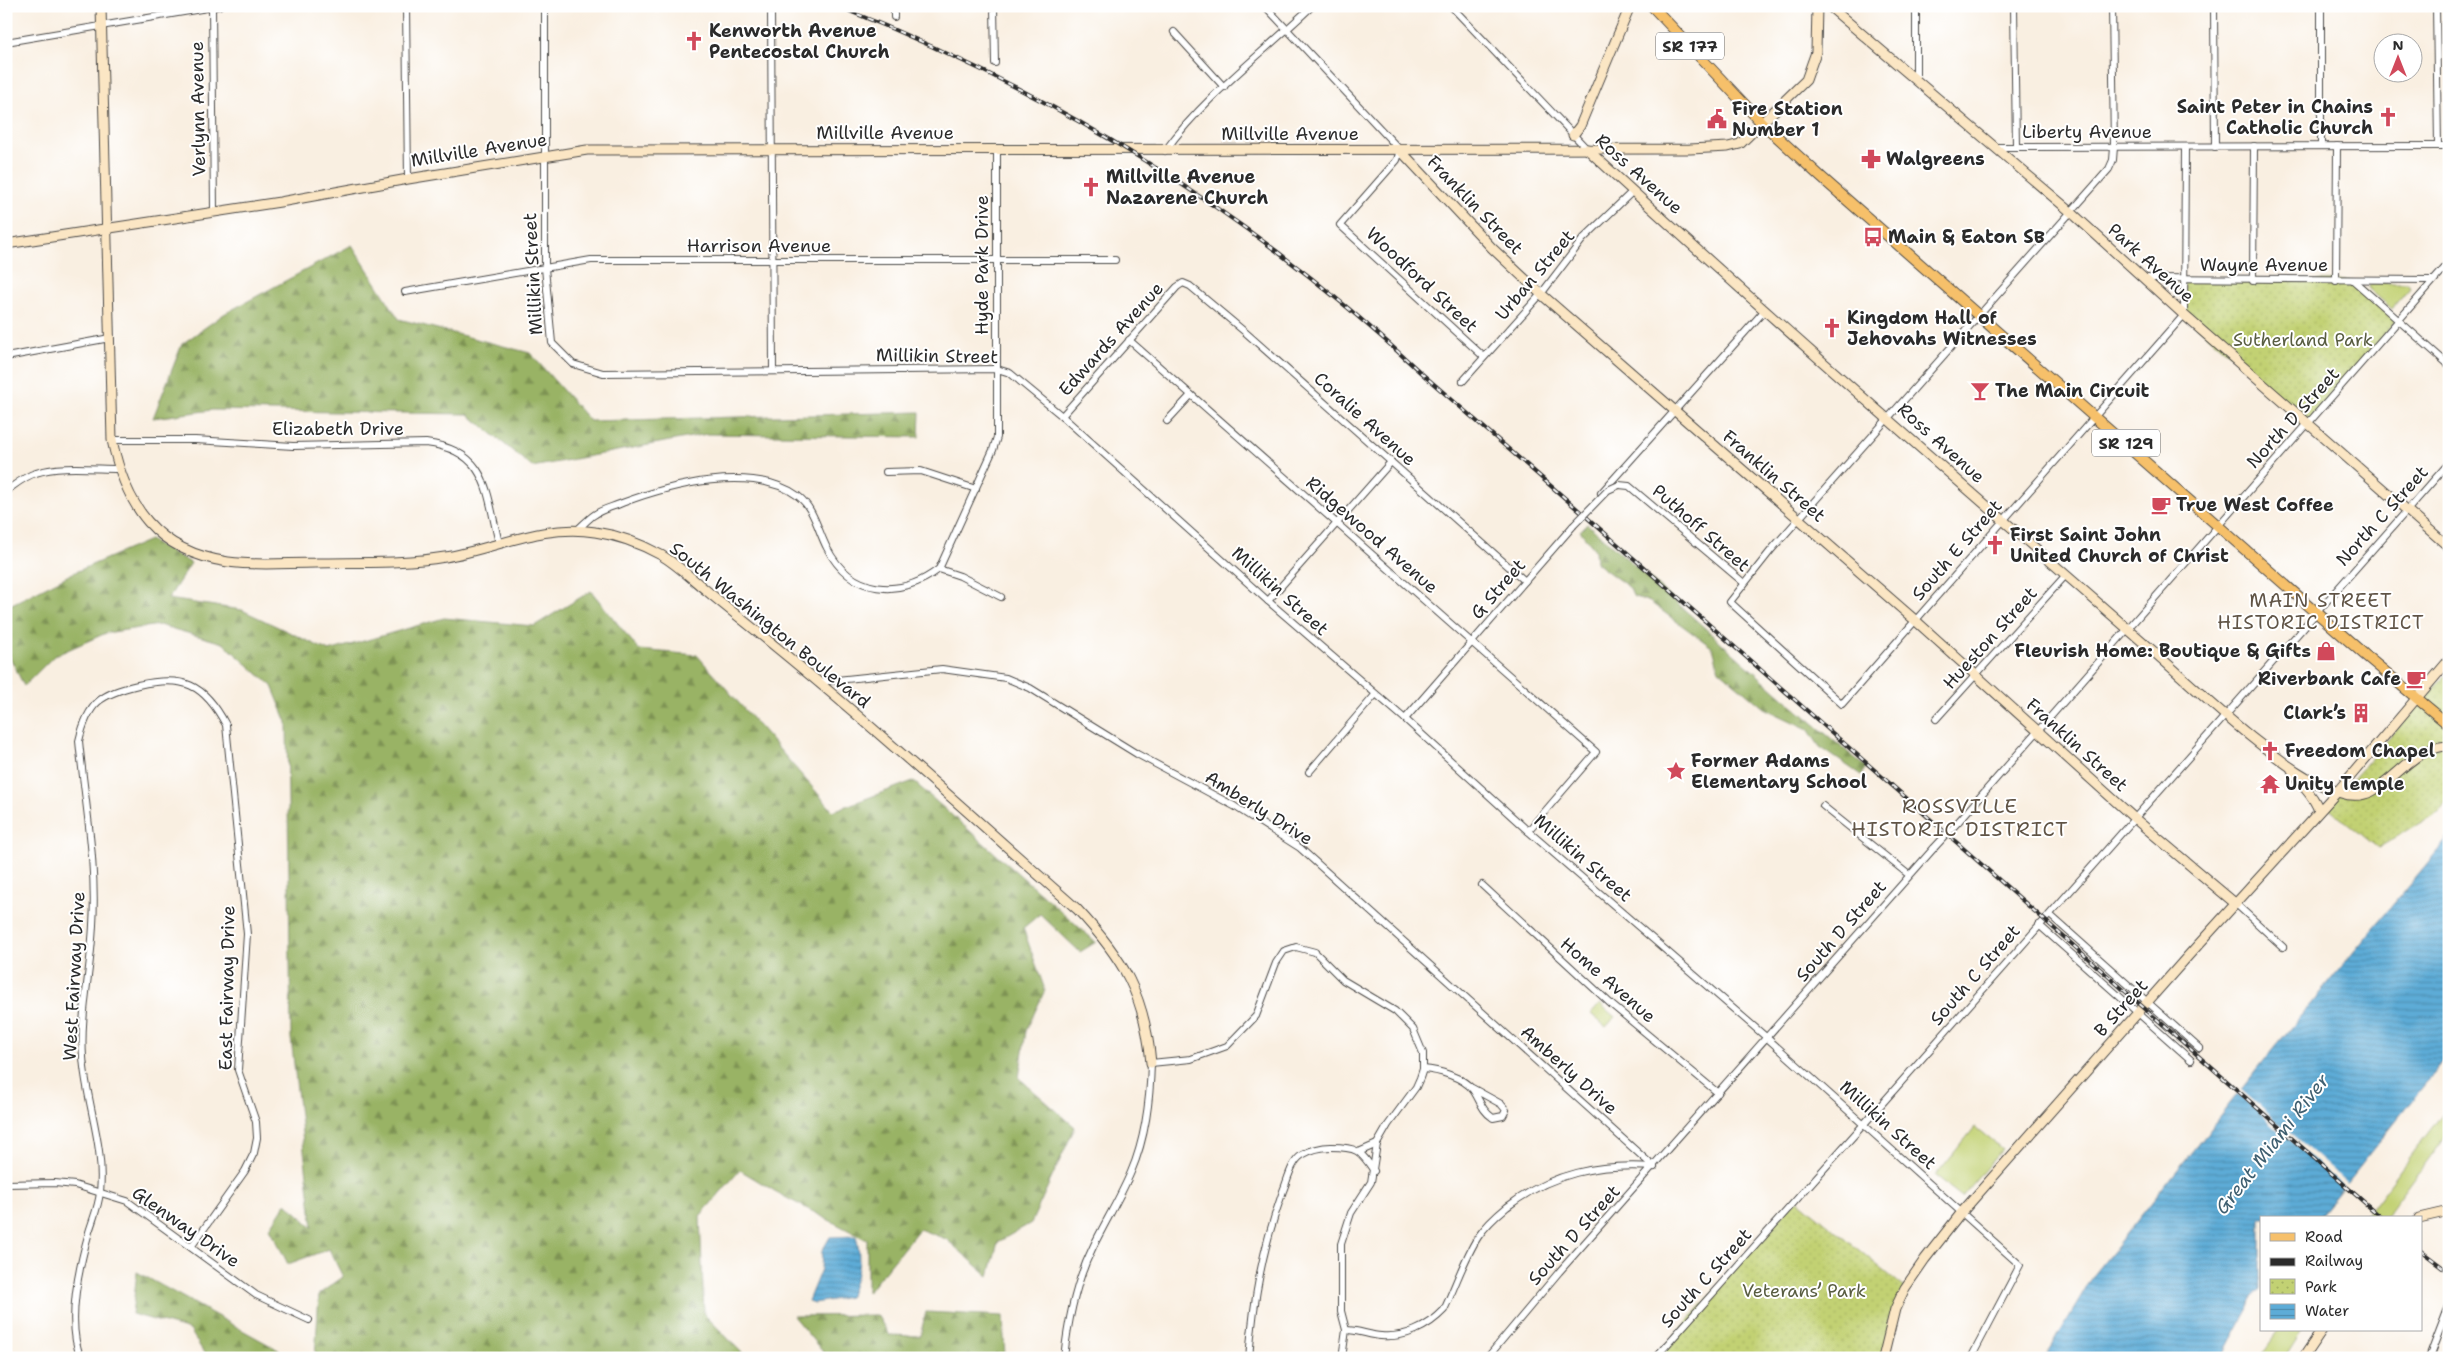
<svg xmlns="http://www.w3.org/2000/svg" width="2455" height="1364" font-family="'Shantell Sans',sans-serif">
	<defs>
		<pattern id="forest-firs" width="22" height="20" patternUnits="userSpaceOnUse" patternTransform="scale(1.25)"><rect width="22" height="20" fill="#99b365"/><path d="M5 1l3.5 6h-7zM16 11l3.5 6h-7z" fill="#7d9253"/></pattern>
		<pattern id="park-dots" width="8" height="8" patternUnits="userSpaceOnUse" patternTransform="scale(1.25)"><rect width="8" height="8" fill="#c2d173"/><path d="M2 2h.1M6 6h.1" fill="none" stroke="#a7b464" stroke-width="1.8" stroke-linecap="round"/></pattern>
		<pattern id="water-rules" width="6" height="5" patternUnits="userSpaceOnUse" patternTransform="scale(1.25)"><rect width="6" height="5" fill="#5dacd7"/><path d="M0 2.5h6" fill="none" stroke="#4d8caf"/></pattern>
	</defs>
	<rect width="100%" height="100%" fill="#fff"/>
	<filter id="ink" filterUnits="userSpaceOnUse"><feTurbulence type="fractalNoise" baseFrequency=".02" numOctaves="2"/><feDisplacementMap in="SourceGraphic" scale="10" xChannelSelector="R" yChannelSelector="G"/><feConvolveMatrix kernelMatrix="1 2 1 2 8 2 1 2 1" color-interpolation-filters="sRGB"/></filter>
	<filter id="wash" filterUnits="userSpaceOnUse"><feTurbulence type="fractalNoise" baseFrequency=".0096" numOctaves="4" result="noise"/><feDisplacementMap in="SourceGraphic" scale="20" xChannelSelector="R" yChannelSelector="G"/><feGaussianBlur stdDeviation="1.12" result="paint"/><feColorMatrix in="noise" values="0 0 0 0 0 0 0 0 0 0 0 0 0 0 0 0 0 1.4 0 .05"/><feComposite in="paint" operator="in"/></filter>
	<g filter="url(#wash)">
		<rect width="100%" height="100%" fill="#f9efe1"/>
		<g fill="#c2d173" stroke="#767e4f">
			<path d="M2371 283H2408L2410 288 2392 309 2369 289V286Z"/>
			<path d="M1600 1004 1615 1017 1606 1027 1591 1014Z"/>
			<path d="M2449 1105V1131L2385 1218H2364Z"/>
			<path d="M1975 1127 2002 1149 1962 1197 1935 1176Z"/>
			<path d="M2280 1330H2302L2284 1358H2260Z"/>
		</g>
		<g fill="url(#forest-firs)" stroke="#626f48">
			<path d="M352 245 399 319 530 353 590 421 920 412 919 437 707 434 532 467 468 414 212 410 153 418 182 344 224 314Z"/>
			<path d="M1587 524C1681 604 1770 690 1866 767L1861 775 1820 747 1808 729 1764 708 1719 670 1713 648 1650 602 1633 596 1630 588 1596 563 1595 550 1580 531Z"/>
			<path d="M150 540 191 563 168 599 242 610 329 651 444 618 534 626 591 591 639 650 697 655 833 811 913 781 1096 942 1080 952 1040 914 1023 928 1045 990 1026 1031 1019 1078 1075 1127 1031 1223 998 1242 989 1276 946 1239 919 1229 867 1293V1240L783 1196 740 1170 700 1216 704 1314 747 1358H315L319 1294 343 1277 329 1249 288 1264 270 1228 286 1203 313 1228 291 1038 287 722 272 686 223 643 159 625 106 633 54 656 24 686 6 649V607L73 573Z"/>
			<path d="M137 1272 293 1358H207L190 1330 132 1314Z"/>
			<path d="M926 1312 1003 1316 1005 1358H820L823 1352 793 1316 877 1315 889 1335 920 1336Z"/>
		</g>
		<g fill="url(#park-dots)" stroke="#767e4f">
			<path d="M2184 280 2354 281 2398 319 2309 422 2184 315Z"/>
			<path d="M2449 671V800L2440 811 2378 848 2328 807Z"/>
			<path d="M1797 1199 1905 1288 1883 1358H1655Z"/>
		</g>
		<g fill="url(#water-rules)" stroke="#446c81">
			<path d="M2449 837V1054L2318 1218H2261V1288L2254 1297 2221 1358H2045L2094 1275 2274 1048Z"/>
			<path d="M856 1236C862 1259 858 1275 849 1297L814 1303 808 1301 821 1269 822 1251 830 1237Z"/>
		</g>
		<path fill="#f9efe1" d="M2239 1088 2348 1184 2345 1188 2236 1092Z"/>
	</g>
	<g filter="url(#ink)">
		<g fill="none" stroke-linecap="round" stroke-linejoin="round">
			<defs>
				<g id="street">
					<path d="M212 6 214 211"/>
					<path d="M406 6 408 179"/>
					<path d="M545 6V268L552 343 573 364 603 373 997 369 1010 373 1062 416 1268 601 1405 719 1528 831 1766 1037 2020 1265 1971 1358"/>
					<path d="M771 6 773 369"/>
					<path d="M994 6 995 63"/>
					<path d="M1265 6 1400 150 1397 160 1340 225 1484 357"/>
					<path d="M1451 6 1587 149"/>
					<path d="M2014 6 2016 147"/>
					<path d="M2112 6 2114 147 2113 160 2109 169 1772 549 1730 602 1842 704 2184 315 2185 147"/>
					<path d="M2214 6 2215 147"/>
					<path d="M2321 6V146"/>
					<path d="M2436 6 2438 146"/>
					<path d="M894 17V6"/>
					<path d="M1174 32 1224 87"/>
					<path d="M6 42 219 6"/>
					<path d="M1916 79V6"/>
					<path d="M1995 147 2449 146"/>
					<path d="M1165 151C1205 96 1263 53 1312 6"/>
					<path d="M2144 278 2432 280"/>
					<path d="M2253 281 2254 146"/>
					<path d="M2336 281 2337 146"/>
					<path d="M2354 281 2449 365"/>
					<path d="M405 292 591 260H1115"/>
					<path d="M1129 340 1596 752 1528 831"/>
					<path d="M6 357 110 338"/>
					<path d="M1463 381 1541 294 1583 239 1633 191"/>
					<path d="M1062 416 1177 287 1183 283 1190 286 1245 332 1525 581"/>
					<path d="M1167 421 1191 395"/>
					<path d="M112 440H195L293 446 426 443C489 451 486 492 499 543"/>
					<path d="M886 472 921 471 976 489"/>
					<path d="M1619 485 1629 486 1744 583"/>
					<path d="M6 491C16 484 25 476 36 473 58 465 94 469 118 469"/>
					<path d="M1601 493 1765 310"/>
					<path d="M577 530C583 525 588 519 594 515 602 509 613 507 622 503 670 485 752 463 798 496 814 508 818 531 827 548 851 595 900 599 939 569L993 450 997 437V150"/>
					<path d="M939 569 960 576 1001 597"/>
					<path d="M1268 601 1391 462"/>
					<path d="M818 682 942 669 1006 678 1030 688 1137 754 1234 806 1300 848 1654 1167"/>
					<path d="M1405 719 1573 526"/>
					<path d="M1936 719 2065 576"/>
					<path d="M1309 772 1375 695"/>
					<path d="M1823 806 1909 875"/>
					<path d="M1958 822 2449 263"/>
					<path d="M1482 885 1612 1005 1718 1093"/>
					<path d="M2236 904 2283 947"/>
					<path d="M2050 915 2199 1048"/>
					<path d="M2039 925 2191 1060"/>
					<path d="M1423 1069C1438 1070 1463 1077 1473 1090 1480 1100 1482 1111 1493 1118L1503 1116 1506 1110 1501 1104 1472 1088"/>
					<path d="M1361 1151 1377 1144"/>
					<path d="M6 1184 55 1183 75 1185 127 1201 256 1295 309 1320"/>
					<path d="M1346 1330C1358 1330 1369 1335 1381 1336 1405 1338 1428 1327 1444 1310 1455 1287 1464 1259 1478 1237 1486 1225 1496 1216 1507 1207 1551 1173 1599 1163 1654 1167"/>
					<path d="M6 1341V1354"/>
					<path d="M81 1358C66 1324 79 1267 89 1232 93 1219 99 1205 100 1192 105 1147 86 1102 83 1057 80 1014 91 969 93 925 97 864 85 802 79 741 88 702 101 694 138 685 183 675 204 683 226 725L247 934 238 1070 256 1122 257 1138 254 1153 245 1171 191 1247"/>
					<path d="M1064 1358C1068 1320 1076 1281 1093 1247 1105 1222 1120 1198 1131 1172 1146 1137 1150 1100 1151 1063L1191 1059 1227 1046 1256 1016 1276 963 1284 951 1296 947 1315 952 1343 980 1395 1011 1413 1029 1423 1053V1069L1420 1078 1416 1087 1388 1125 1377 1144 1371 1182 1351 1213 1341 1244V1311L1346 1330 1342 1358"/>
					<path d="M1249 1358C1254 1296 1262 1250 1283 1191 1288 1179 1291 1162 1302 1155 1310 1150 1322 1147 1331 1147 1357 1147 1360 1150 1374 1171"/>
					<path d="M1487 1358 1559 1272 1934 848"/>
					<path d="M1655 1358 1864 1124 2449 463"/>
					<path d="M2429 1358 2449 1306"/>
				</g>
				<g id="secondary">
					<path d="M101 6 112 440C126 507 156 551 228 562 257 566 287 563 316 563 359 562 403 564 445 557 495 549 543 523 595 532 617 535 641 544 661 555 678 565 692 579 707 591 730 610 753 628 776 647 879 731 977 821 1077 909 1123 958 1145 995 1151 1063"/>
					<path d="M1829 6 2071 212 2184 315 2449 547"/>
					<path d="M1573 135 1580 126 1630 6"/>
					<path d="M1587 149C1764 313 1947 471 2129 630 2170 665 2209 703 2251 737 2279 759 2306 782 2341 793 2386 808 2401 747 2449 746"/>
					<path d="M1400 150 1492 248 1541 294 1916 621 2134 818 2236 904"/>
					<path d="M6 244 280 202 408 179 587 150 1690 149 1728 147 1740 144 1806 80 1816 52 1817 6"/>
					<path d="M2292 770C2300 786 2314 794 2319 811"/>
					<path d="M2419 1218 2449 1211"/>
					<path d="M1883 1358 1895 1309 1905 1288 1925 1259 1962 1212 2188 956 2337 792 2449 660"/>
					<path d="M2303 1358 2322 1330"/>
				</g>
				<path id="primary" d="M1652 6 1762 123 1821 177 2365 655 2449 725"/>
			</defs>
			<use href="#street" stroke="#4a4846" stroke-width="8"/>
			<use href="#secondary" stroke="#4a4846" stroke-width="11"/>
			<use href="#primary" stroke="#4a4846" stroke-width="12"/>
			<use href="#street" stroke="#fff" stroke-width="6"/>
			<use href="#secondary" stroke="#fbe6c4" stroke-width="9"/>
			<use href="#primary" stroke="#f6c06b" stroke-width="10"/>
			<defs>
				<g id="rail">
					<path d="M837 6C1052 91 1252 214 1420 372 1743 652 2062 936 2382 1218"/>
					<path d="M2421 1251 2449 1272"/>
				</g>
			</defs>
			<use href="#rail" stroke="#2b2b2b" stroke-width="4"/>
			<use href="#rail" stroke="#fff" stroke-width="2" stroke-dasharray="5.5" stroke-linecap="butt"/>
			<defs>
				<g id="street-bridge">
					<path d="M1573 526 1608 490 1619 485"/>
					<path d="M1934 848 1958 822"/>
				</g>
			</defs>
			<use href="#street-bridge" stroke="#4a4846" stroke-width="8" stroke-linecap="butt"/>
			<use href="#street-bridge" stroke="#fff" stroke-width="6"/>
		</g>
	</g>
	<defs>
		<symbol id="church-bare" viewBox="-9 -9 18 18"><path d="M-1.2-6h2.4v3.5h3.3v2.4h-3.3V6h-2.4V-.1h-3.3v-2.4h3.3Z" fill="#d1495b" stroke="#fff" stroke-width="2.5" paint-order="stroke"/></symbol>
		<symbol id="civic-bare" viewBox="-9 -9 18 18"><path d="M-.6-6.5H3V-4.5H.6V-3L4-1V1h2V6H-6V1h2V-1L-.6-3ZM-1.2 2.5V6h2.4V2.5Z" fill="#d1495b" stroke="#fff" stroke-width="2.5" paint-order="stroke"/></symbol>
		<symbol id="pharmacy-bare" viewBox="-9 -9 18 18"><path d="M-2-6h4v4h4v4h-4v4h-4v-4h-4v-4h4Z" fill="#d1495b" stroke="#fff" stroke-width="2.5" paint-order="stroke"/></symbol>
		<symbol id="bus-bare" viewBox="-9 -9 18 18"><path d="M-5-6H5V4H4V6H2V4H-2V6H-4V4H-5ZM-3.5-4V0h7V-4ZM-3.5 1.2v1.5H-2V1.2ZM2 1.2v1.5H3.5V1.2Z" fill="#d1495b" stroke="#fff" stroke-width="2.5" paint-order="stroke"/></symbol>
		<symbol id="bar-bare" viewBox="-9 -9 18 18"><path d="M-6-5H6L.8 .8V4.5H3.5V6h-7V4.5H-.8V.8Z" fill="#d1495b" stroke="#fff" stroke-width="2.5" paint-order="stroke"/></symbol>
		<symbol id="cafe-bare" viewBox="-9 -9 18 18"><path d="M-5.5-4.5H6V0H3Q3 3.5 0 3.5H-2.5Q-5.5 3.5-5.5 0ZM3-3.2v2h1.7v-2ZM-6 4.5H4V6H-6Z" fill="#d1495b" stroke="#fff" stroke-width="2.5" paint-order="stroke"/></symbol>
		<symbol id="shop-bare" viewBox="-9 -9 18 18"><path d="M-5-2.5h2.3a2.7 3.5 0 0 1 5.4 0H5L5.5 6h-11ZM-1.5-2.5h3a1.5 2.3 0 0 0-3 0Z" fill="#d1495b" stroke="#fff" stroke-width="2.5" paint-order="stroke"/></symbol>
		<symbol id="building-bare" viewBox="-9 -9 18 18"><path d="M-4-6H4V6H1V3H-1V6H-4ZM-2.5-4.3h1.7v1.8h-1.7ZM.8-4.3h1.7v1.8H.8ZM-2.5-1h1.7V.8h-1.7ZM.8-1h1.7V.8H.8Z" fill="#d1495b" stroke="#fff" stroke-width="2.5" paint-order="stroke"/></symbol>
		<symbol id="sight-bare" viewBox="-9 -9 18 18"><path d="M0-6L1.8-2.2L6-1.7L2.9 1.2L3.7 5.4L0 3.3L-3.7 5.4L-2.9 1.2L-6-1.7L-1.8-2.2Z" fill="#d1495b" stroke="#fff" stroke-width="2.5" paint-order="stroke"/></symbol>
		<symbol id="temple-bare" viewBox="-9 -9 18 18"><path d="M0-6L5-2H3V0L6.5 2.5H4V6H1.5V3h-3V6H-4V2.5H-6.5L-3 0V-2H-5Z" fill="#d1495b" stroke="#fff" stroke-width="2.5" paint-order="stroke"/></symbol>
	</defs>
	<g fill-rule="evenodd">
		<use href="#church-bare" x="680" y="27" width="28" height="28"/>
		<use href="#church-bare" x="2374" y="103" width="28" height="28"/>
		<use href="#civic-bare" x="1703" y="105" width="28" height="28"/>
		<use href="#pharmacy-bare" x="1857" y="145" width="28" height="28"/>
		<use href="#church-bare" x="1077" y="173" width="28" height="28"/>
		<use href="#bus-bare" x="1859" y="223" width="28" height="28"/>
		<use href="#church-bare" x="1818" y="314" width="28" height="28"/>
		<use href="#bar-bare" x="1966" y="377" width="28" height="28"/>
		<use href="#cafe-bare" x="2147" y="491" width="28" height="28"/>
		<use href="#church-bare" x="1981" y="531" width="28" height="28"/>
		<use href="#shop-bare" x="2312" y="637" width="28" height="28"/>
		<use href="#cafe-bare" x="2402" y="665" width="28" height="28"/>
		<use href="#building-bare" x="2347" y="699" width="28" height="28"/>
		<use href="#church-bare" x="2256" y="737" width="28" height="28"/>
		<use href="#sight-bare" x="1662" y="757" width="28" height="28"/>
		<use href="#temple-bare" x="2256" y="770" width="28" height="28"/>
	</g>
	<g text-anchor="middle" dominant-baseline="central" stroke-width="4" stroke-linejoin="round" paint-order="stroke">
		<g fill="#fff" stroke="#6b6b6b" stroke-width="1">
			<rect x="1656" y="32.5" width="68" height="27" rx="4"/>
			<rect x="2092" y="429.5" width="68" height="27" rx="4"/>
		</g>
		<g font-size="16" font-weight="bold" fill="#2b2b2b">
			<text x="1690" y="46">SR 177</text>
			<text x="2126" y="443">SR 129</text>
		</g>
		<g font-size="18" font-weight="bold" fill="#2b2b2b" stroke="#fff" text-anchor="start">
			<text x="709" y="31">Kenworth Avenue<tspan x="709" dy="21">Pentecostal Church</tspan></text>
			<text x="2373" y="107" text-anchor="end">Saint Peter in Chains<tspan x="2373" dy="21">Catholic Church</tspan></text>
			<text x="1732" y="109">Fire Station<tspan x="1732" dy="21">Number 1</tspan></text>
			<text x="1886" y="159">Walgreens</text>
			<text x="1106" y="177">Millville Avenue<tspan x="1106" dy="21">Nazarene Church</tspan></text>
			<text x="1888" y="237">Main &amp; Eaton SB</text>
			<text x="1847" y="318">Kingdom Hall of<tspan x="1847" dy="21">Jehovahs Witnesses</tspan></text>
			<text x="1995" y="391">The Main Circuit</text>
			<text x="2176" y="505">True West Coffee</text>
			<text x="2010" y="535">First Saint John<tspan x="2010" dy="21">United Church of Christ</tspan></text>
			<text x="2311" y="651" text-anchor="end">Fleurish Home: Boutique &amp; Gifts</text>
			<text x="2401" y="679" text-anchor="end">Riverbank Cafe</text>
			<text x="2346" y="713" text-anchor="end">Clark’s</text>
			<text x="2285" y="751">Freedom Chapel</text>
			<text x="1691" y="761">Former Adams<tspan x="1691" dy="21">Elementary School</tspan></text>
			<text x="2285" y="784">Unity Temple</text>
		</g>
		<g font-size="18" fill="#2b2b2b" stroke="#fff">
			<text transform="translate(198 109) rotate(-91)">Verlynn Avenue</text>
			<text x="2087" y="132">Liberty Avenue</text>
			<text x="885" y="133">Millville Avenue</text>
			<text x="1290" y="134">Millville Avenue</text>
			<text transform="translate(479 150) rotate(-9)">Millville Avenue</text>
			<text transform="translate(1639 174) rotate(42)">Ross Avenue</text>
			<text transform="translate(1475 205) rotate(46)">Franklin Street</text>
			<text x="759" y="246">Harrison Avenue</text>
			<text transform="translate(2151 263) rotate(42)">Park Avenue</text>
			<text transform="translate(982 265) rotate(-90)">Hyde Park Drive</text>
			<text x="2264" y="265">Wayne Avenue</text>
			<text transform="translate(533 274) rotate(-93)">Millikin Street</text>
			<text transform="translate(1535 275) rotate(-50)">Urban Street</text>
			<text transform="translate(1422 280) rotate(43)">Woodford Street</text>
			<text transform="translate(1111 339) rotate(-48)">Edwards Avenue</text>
			<text transform="translate(937 356) rotate(1)">Millikin Street</text>
			<text transform="translate(2293 418) rotate(-48)">North D Street</text>
			<text transform="translate(1365 419) rotate(42)">Coralie Avenue</text>
			<text x="338" y="429">Elizabeth Drive</text>
			<text transform="translate(1941 443) rotate(42)">Ross Avenue</text>
			<text transform="translate(1774 476) rotate(41)">Franklin Street</text>
			<text transform="translate(2382 516) rotate(-48)">North C Street</text>
			<text transform="translate(1701 528) rotate(41)">Puthoff Street</text>
			<text transform="translate(1372 535) rotate(41)">Ridgewood Avenue</text>
			<text transform="translate(1957 550) rotate(-49)">South E Street</text>
			<text transform="translate(1498 589) rotate(-49)">G Street</text>
			<text transform="translate(1280 591) rotate(42)">Millikin Street</text>
			<text transform="translate(770 625) rotate(39)">South Washington Boulevard</text>
			<text transform="translate(1990 638) rotate(-48)">Hueston Street</text>
			<text transform="translate(2077 745) rotate(42)">Franklin Street</text>
			<text transform="translate(1259 808) rotate(32)">Amberly Drive</text>
			<text transform="translate(1583 858) rotate(41)">Millikin Street</text>
			<text transform="translate(1841 931) rotate(-49)">South D Street</text>
			<text transform="translate(1975 975) rotate(-49)">South C Street</text>
			<text transform="translate(74 976) rotate(-87)">West Fairway Drive</text>
			<text transform="translate(1608 980) rotate(41)">Home Avenue</text>
			<text transform="translate(227 988) rotate(-89)">East Fairway Drive</text>
			<text transform="translate(2121 1008) rotate(-48)">B Street</text>
			<text transform="translate(1569 1070) rotate(42)">Amberly Drive</text>
			<text transform="translate(1888 1125) rotate(42)">Millikin Street</text>
			<text transform="translate(186 1227) rotate(35)">Glenway Drive</text>
			<text transform="translate(1574 1235) rotate(-48)">South D Street</text>
			<text transform="translate(1706 1278) rotate(-48)">South C Street</text>
		</g>
		<g font-size="18" fill="#585d41" stroke="#fff">
			<text x="2303" y="340">Sutherland Park</text>
			<text x="1804" y="1291">Veterans’ Park</text>
		</g>
		<g font-size="19" letter-spacing="1" fill="#605446" stroke="#fff">
			<text x="2321" y="600">MAIN STREET<tspan x="2321" dy="22">HISTORIC DISTRICT</tspan></text>
		</g>
		<g font-size="19" font-style="italic" fill="#3f5f70" stroke="#fff">
			<text transform="translate(2272 1144) rotate(-52)">Great Miami River</text>
		</g>
		<g font-size="20" letter-spacing="1" fill="#605446" stroke="#fff">
			<text x="1960" y="806">ROSSVILLE<tspan x="1960" dy="23">HISTORIC DISTRICT</tspan></text>
		</g>
	</g>
	<rect width="2455" height="1364" fill="none" stroke="#fff" stroke-width="25"/>
	<rect x="2260" y="1216" width="162" height="115" fill="#ffffff" stroke="#aaaaaa"/>
	<rect x="2270" y="1233" width="25" height="8" fill="#f6c06b" stroke="#aaaaaa"/>
	<text x="2305" y="1242" font-size="15" fill="#2b2b2b">Road</text>
	<rect x="2270" y="1258" width="25" height="8" fill="#2b2b2b" stroke="#aaaaaa"/>
	<text x="2305" y="1266" font-size="15" fill="#2b2b2b">Railway</text>
	<rect x="2270" y="1279" width="25" height="15" fill="url(#park-dots)" stroke="#aaaaaa"/>
	<text x="2305" y="1292" font-size="15" fill="#2b2b2b">Park</text>
	<rect x="2270" y="1304" width="25" height="15" fill="url(#water-rules)" stroke="#aaaaaa"/>
	<text x="2305" y="1316" font-size="15" fill="#2b2b2b">Water</text>
	<g transform="translate(2398 58)"><circle r="24" fill="#ffffff" stroke="#aaaaaa"/>
	<path d="M0-4L9 19L0 12L-9 19Z" fill="#d1495b"/>
	<text y="-8" font-size="14" font-weight="bold" text-anchor="middle" fill="#2b2b2b">N</text>
	</g>
</svg>
